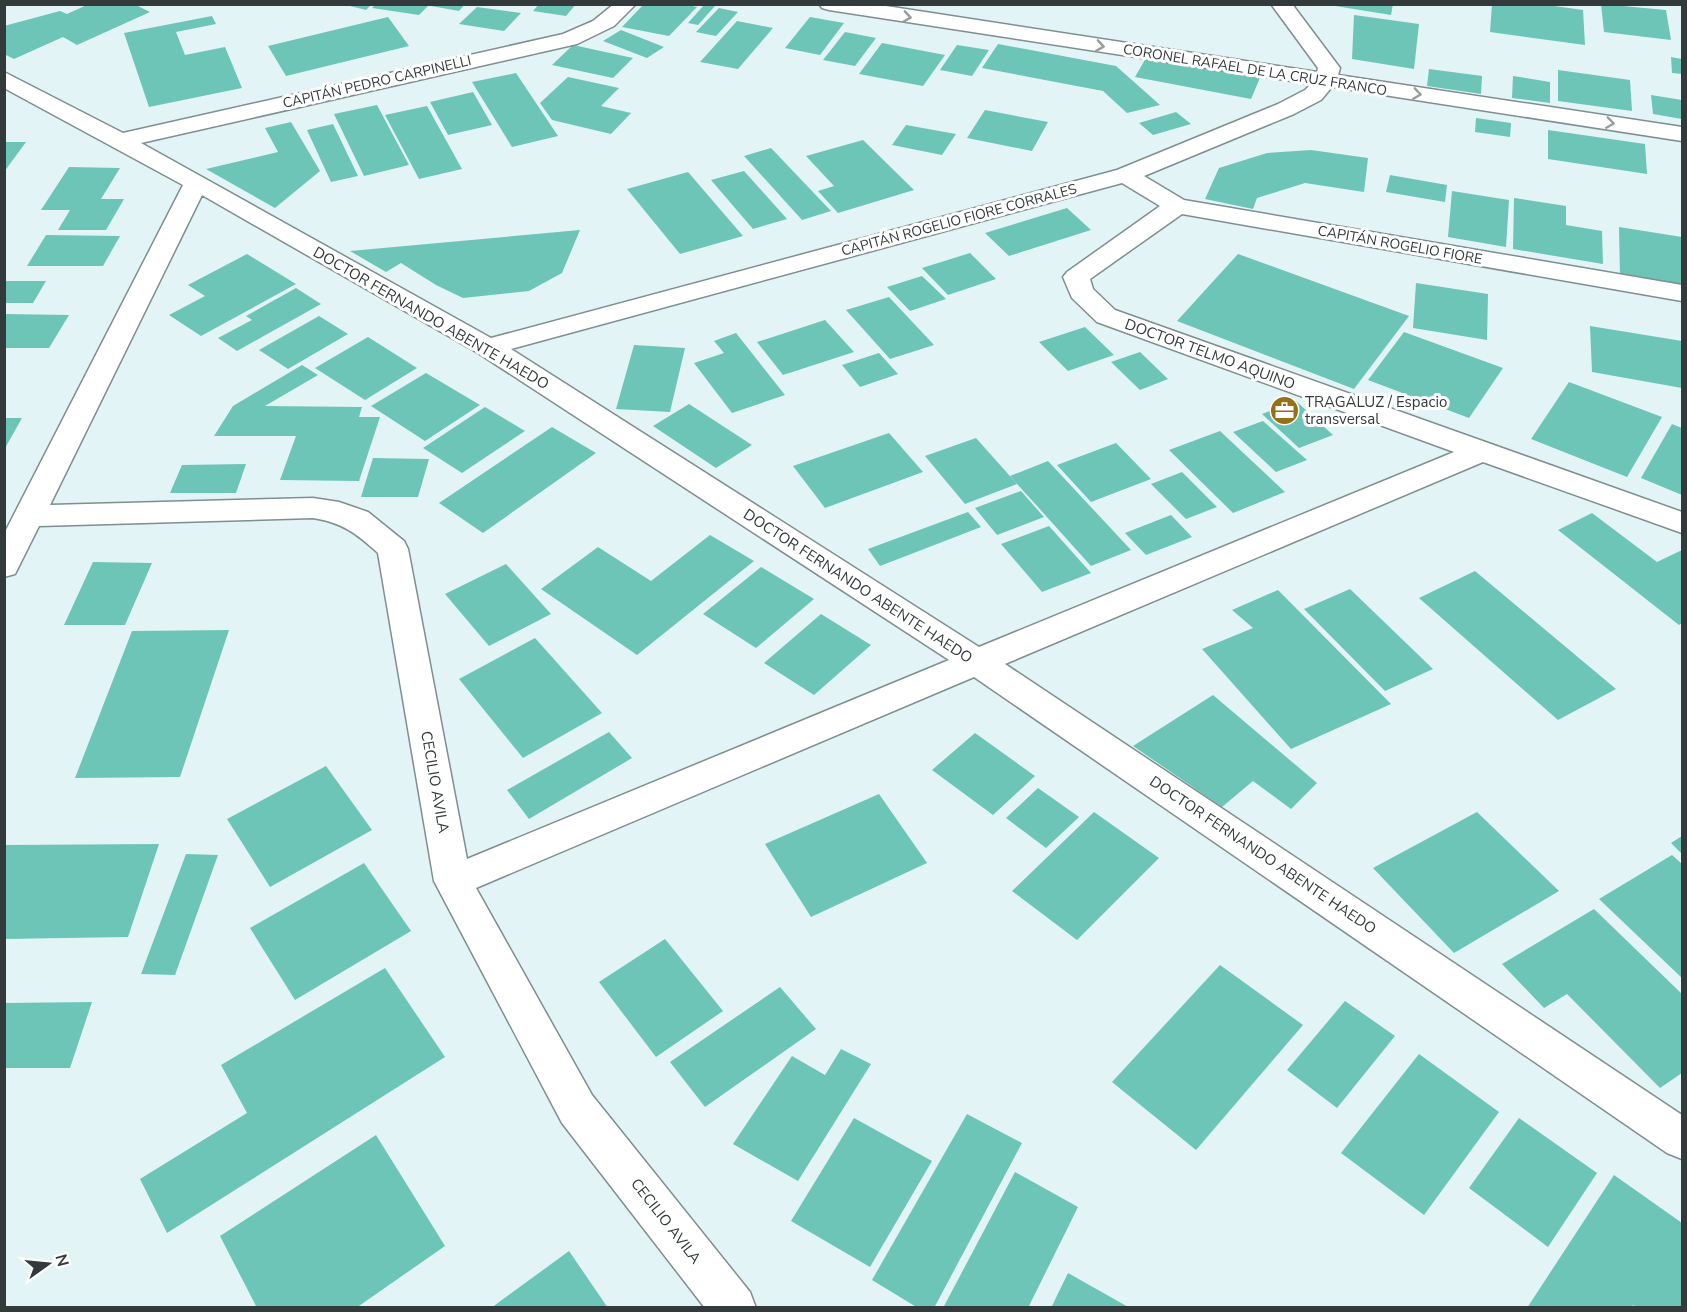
<svg xmlns="http://www.w3.org/2000/svg" width="1687" height="1312" font-family="'Nunito Sans',sans-serif">
	<rect width="100%" height="100%" fill="#e3f4f6"/>
	<g fill="#6cc5b7">
		<path d="M89 4H134L150 12 77 45 63 37 14 59 4 54V26L60 11 67 14Z"/>
		<path d="M342 4H372L366 10Z"/>
		<path d="M376 4H430L419 15 372 8Z"/>
		<path d="M433 4H465L459 11 431 6Z"/>
		<path d="M539 4H576L566 16 533 11Z"/>
		<path d="M644 4H683L697 7 669 36 622 27Z"/>
		<path d="M705 4 715 6 698 25 688 23Z"/>
		<path d="M1323 4H1393L1391 15Z"/>
		<path d="M1492 4H1540L1583 10 1585 45 1490 32Z"/>
		<path d="M1601 4 1666 10 1671 40 1604 32Z"/>
		<path d="M477 7 521 13 504 31 459 24Z"/>
		<path d="M719 8 738 12 716 36 696 32Z"/>
		<path d="M1354 15 1419 24 1414 69 1352 59Z"/>
		<path d="M212 16 216 24 176 32 185 55 225 47 242 88 149 107 124 33Z"/>
		<path d="M388 17 409 46 286 76 268 46Z"/>
		<path d="M810 17 844 23 820 55 785 48Z"/>
		<path d="M737 21 773 28 738 69 700 62Z"/>
		<path d="M621 30 664 47 647 58 603 41Z"/>
		<path d="M845 32 876 38 855 66 823 60Z"/>
		<path d="M882 43 945 55 923 86 859 74Z"/>
		<path d="M998 44 1116 66 1160 105 1127 113 1103 91 982 68Z"/>
		<path d="M573 45 633 58 613 78 552 65Z"/>
		<path d="M957 45 989 50 972 76 940 70Z"/>
		<path d="M1671 57 1682 59V74L1672 73Z"/>
		<path d="M1146 58 1260 78 1251 99 1135 77Z"/>
		<path d="M1429 69 1482 76 1481 94 1427 86Z"/>
		<path d="M1558 70 1630 80 1632 111 1558 101Z"/>
		<path d="M516 73 558 136 512 147 472 82Z"/>
		<path d="M1513 76 1550 82V103L1512 98Z"/>
		<path d="M568 77 619 88 601 106 631 113 611 134 552 120 540 103Z"/>
		<path d="M473 92 492 125 448 135 430 102Z"/>
		<path d="M1651 95 1682 100V119L1653 114Z"/>
		<path d="M377 105 409 165 364 176 334 114Z"/>
		<path d="M427 106 462 169 419 179 385 115Z"/>
		<path d="M985 110 1048 122 1032 151 967 138Z"/>
		<path d="M1176 112 1191 124 1153 135 1139 123Z"/>
		<path d="M1476 118 1511 123 1510 137 1475 132Z"/>
		<path d="M291 122 320 171 275 208 206 169 278 152 265 128Z"/>
		<path d="M333 124 358 176 331 182 307 130Z"/>
		<path d="M906 125 956 134 942 155 892 145Z"/>
		<path d="M1548 130 1645 144 1647 174 1548 159Z"/>
		<path d="M863 140 914 190 838 213 818 191 834 186 806 156Z"/>
		<path d="M4 142H26L4 172Z"/>
		<path d="M771 148 831 211 802 220 744 156Z"/>
		<path d="M1311 150 1368 158 1364 192 1305 183 1257 198 1253 209 1205 199 1219 168 1267 153Z"/>
		<path d="M69 167 120 168 101 199H124L106 230H58L70 210H41Z"/>
		<path d="M744 171 787 219 753 229 711 180Z"/>
		<path d="M688 172 743 236 680 254 627 189Z"/>
		<path d="M1390 175 1447 185 1445 202 1386 192Z"/>
		<path d="M1452 191 1509 200 1506 247 1448 237Z"/>
		<path d="M1514 198 1566 206V225L1602 231 1603 264 1513 249Z"/>
		<path d="M1067 208 1091 230 1009 256 985 233Z"/>
		<path d="M1619 227 1682 237V288L1620 278Z"/>
		<path d="M580 230 562 273 529 291 463 298 436 285 401 263 386 272 350 251Z"/>
		<path d="M46 235 120 236 103 266H27Z"/>
		<path d="M970 253 996 279 948 295 922 268Z"/>
		<path d="M247 254 296 284 201 336 169 315 205 296 188 285Z"/>
		<path d="M1238 254 1409 316 1354 389 1177 321Z"/>
		<path d="M922 276 946 299 910 311 887 287Z"/>
		<path d="M4 281H46L33 303H4Z"/>
		<path d="M1416 283 1488 294 1487 340 1413 328Z"/>
		<path d="M296 288 321 304 237 351 218 338 252 320 246 316Z"/>
		<path d="M889 297 934 345 890 359 846 310Z"/>
		<path d="M4 314 69 315 49 348H4Z"/>
		<path d="M319 316 348 334 288 369 259 350Z"/>
		<path d="M825 320 854 352 783 375 757 342Z"/>
		<path d="M1590 326 1682 341V388L1592 372Z"/>
		<path d="M1085 327 1114 355 1068 371 1039 342Z"/>
		<path d="M1404 332 1503 368 1469 418 1368 380Z"/>
		<path d="M736 333 785 395 732 413 694 363 724 353 714 341Z"/>
		<path d="M368 337 417 368 365 400 315 368Z"/>
		<path d="M634 345 685 348 670 412 616 409Z"/>
		<path d="M1140 352 1168 379 1140 390 1111 362Z"/>
		<path d="M879 353 898 374 860 387 842 365Z"/>
		<path d="M302 365 318 375 265 406 362 407 359 417H380L359 481 280 480 296 436H214L233 406Z"/>
		<path d="M426 373 480 405 425 441 371 406Z"/>
		<path d="M1569 382 1662 417 1627 477 1531 439Z"/>
		<path d="M1296 401 1333 435 1299 448 1262 414Z"/>
		<path d="M689 404 752 445 716 468 653 426Z"/>
		<path d="M485 407 525 431 462 473 423 448Z"/>
		<path d="M4 418H22L4 450Z"/>
		<path d="M1263 421 1307 460 1276 472 1233 432Z"/>
		<path d="M1672 424 1682 428V495L1641 478Z"/>
		<path d="M552 427 596 453 483 533 439 503Z"/>
		<path d="M1220 431 1285 492 1233 513 1169 450Z"/>
		<path d="M889 433 923 472 825 508 793 466Z"/>
		<path d="M976 438 1017 484 965 504 925 456Z"/>
		<path d="M1116 443 1151 479 1091 502 1057 465Z"/>
		<path d="M373 458 429 459 418 497H361Z"/>
		<path d="M1048 461 1131 550 1091 566 1010 476Z"/>
		<path d="M246 464 236 493H170L182 465Z"/>
		<path d="M1182 472 1217 507 1186 519 1151 484Z"/>
		<path d="M1021 491 1044 517 997 535 975 508Z"/>
		<path d="M968 512 981 527 880 566 868 549Z"/>
		<path d="M1592 513 1657 562 1682 550V623L1679 625 1558 530Z"/>
		<path d="M1171 515 1192 537 1146 555 1125 533Z"/>
		<path d="M1049 526 1091 573 1042 592 1001 544Z"/>
		<path d="M710 535 754 561 637 655 541 589 598 547 651 581Z"/>
		<path d="M93 562 152 563 125 625H64Z"/>
		<path d="M506 564 551 614 489 646 445 594Z"/>
		<path d="M761 567 814 599 756 648 703 614Z"/>
		<path d="M1475 571 1616 689 1558 720 1419 598Z"/>
		<path d="M1350 589 1433 669 1385 691 1304 609Z"/>
		<path d="M1278 590 1391 704 1291 749 1202 649 1253 628 1232 610Z"/>
		<path d="M821 614 871 645 814 695 764 663Z"/>
		<path d="M229 630 180 777 75 778 132 631Z"/>
		<path d="M535 638 602 713 523 758 459 679Z"/>
		<path d="M1213 695 1317 783 1291 809 1253 781 1222 807 1133 746Z"/>
		<path d="M609 732 632 758 529 819 507 790Z"/>
		<path d="M975 733 1035 776 993 815 932 770Z"/>
		<path d="M326 766 372 830 270 887 227 819Z"/>
		<path d="M1038 788 1079 817 1046 848 1006 818Z"/>
		<path d="M879 794 927 863 811 917 765 844Z"/>
		<path d="M1094 812 1159 858 1077 940 1012 891Z"/>
		<path d="M1477 812 1559 891 1454 953 1373 868Z"/>
		<path d="M1682 836V854L1671 843Z"/>
		<path d="M159 844 128 937 4 939V845Z"/>
		<path d="M186 854 218 855 175 975 141 974Z"/>
		<path d="M1672 855 1682 864V978L1599 899Z"/>
		<path d="M364 863 411 931 295 1000 250 928Z"/>
		<path d="M1594 909 1682 994V1073L1660 1088 1567 994 1544 1008 1502 964Z"/>
		<path d="M665 939 723 1011 656 1057 599 982Z"/>
		<path d="M1220 965 1303 1025 1196 1150 1112 1082Z"/>
		<path d="M385 968 445 1057 167 1233 140 1179 247 1113 221 1065Z"/>
		<path d="M780 987 816 1029 705 1107 670 1062Z"/>
		<path d="M1345 1001 1395 1036 1337 1108 1287 1070Z"/>
		<path d="M92 1002 70 1068H4V1003Z"/>
		<path d="M841 1049 871 1064 798 1181 733 1144 792 1056 825 1075Z"/>
		<path d="M1419 1054 1499 1112 1424 1215 1341 1153Z"/>
		<path d="M967 1114 1022 1143 934 1308H918L872 1280Z"/>
		<path d="M854 1118 932 1161 870 1267 791 1221Z"/>
		<path d="M1519 1118 1597 1173 1548 1247 1469 1188Z"/>
		<path d="M376 1135 445 1246 356 1308H257L220 1236Z"/>
		<path d="M1015 1172 1078 1207 1028 1308H943Z"/>
		<path d="M1614 1175 1682 1223V1308H1637L1633 1305 1632 1308H1527Z"/>
		<path d="M569 1251 608 1308H491Z"/>
		<path d="M1068 1273 1130 1308H1051Z"/>
	</g>
	<g fill="none" stroke-linecap="round" stroke-linejoin="round">
		<defs>
			<path id="minor" d="M614 4H636L614 26 577 44 141 143 491 338 1117 170 1278 104 1305 90 1311 84 829 10 822 8 819 4H873L1317 72 1318 68 1271 4H1292L1340 68 1338 75 1682 127V141L1332 87 1321 100 1294 114 1144 176 1184 200 1682 285V301L1182 214 1090 279 1093 289 1115 310 1682 512V533L1483 462 1005 664 1682 1115V1159L1667 1153 974 677 476 888 592 1095 750 1292 756 1308H705L562 1123 434 881 378 553C356 533 343 523 313 518L39 526 15 574 4 577V534L183 185 4 88V72L123 133 563 34 593 21ZM1122 183 1160 206 1067 272 1063 277 1072 298 1097 322 1454 452 979 647 511 349ZM202 195 478 353 949 660 467 859 408 549 404 541 368 512 339 502 313 498 50 505Z"/>
		</defs>
		<use href="#minor" stroke="#7f8e90" stroke-width="3"/>
		<use href="#minor" fill="#fff" fill-rule="evenodd"/>
	</g>
	<defs><path id="oneway-chevron" d="M-2-3.5L2.5 0L-2 3.5" fill="none" stroke-width="1.6" stroke-linecap="round" stroke-linejoin="round" transform="scale(1.5)"/></defs>
	<g stroke="#999c9d">
		<use href="#oneway-chevron" transform="translate(907 17) rotate(9)"/>
		<use href="#oneway-chevron" transform="translate(1100 46) rotate(9)"/>
		<use href="#oneway-chevron" transform="translate(1417 94) rotate(8)"/>
		<use href="#oneway-chevron" transform="translate(1610 123) rotate(8)"/>
	</g>
	<defs>
		<symbol id="office-disc" viewBox="-11 -11 22 22"><circle r="9.5" fill="#957019" stroke="#fff"/><path d="M-6-3h4V-5.5h4V-3h4V5H-6ZM-1-4.5V-3h2v-1.5ZM-6 0V1H6V0Z" fill="#fff"/></symbol>
	</defs>
	<g fill-rule="evenodd">
		<use href="#office-disc" x="1268" y="394" width="33" height="33"/>
	</g>
	<g text-anchor="middle" dominant-baseline="central" stroke-width="6" stroke-linejoin="round" paint-order="stroke">
		<g font-size="14" fill="#333a3b" stroke="#fff">
			<text transform="translate(1255 70) rotate(9)">CORONEL RAFAEL DE LA CRUZ FRANCO</text>
			<text transform="translate(377 82) rotate(-13)">CAPITÁN PEDRO CARPINELLI</text>
			<text transform="translate(959 220) rotate(-15)">CAPITÁN ROGELIO FIORE CORRALES</text>
			<text transform="translate(1400 245) rotate(10)">CAPITÁN ROGELIO FIORE</text>
		</g>
		<g font-size="15" fill="#333a3b" stroke="#fff">
			<text transform="translate(431 318) rotate(30)">DOCTOR FERNANDO ABENTE HAEDO</text>
			<text transform="translate(1210 354) rotate(20)">DOCTOR TELMO AQUINO</text>
			<text transform="translate(858 586) rotate(33)">DOCTOR FERNANDO ABENTE HAEDO</text>
			<text transform="translate(435 782) rotate(80)">CECILIO AVILA</text>
			<text transform="translate(1263 855) rotate(34)">DOCTOR FERNANDO ABENTE HAEDO</text>
			<text transform="translate(666 1221) rotate(52)">CECILIO AVILA</text>
		</g>
		<g font-size="15" fill="#333a3b" stroke="#fff" text-anchor="start">
			<text x="1305" y="402">TRAGALUZ / Espacio<tspan x="1305" dy="17">transversal</tspan></text>
		</g>
	</g>
	<rect width="1687" height="1312" fill="none" stroke="#333a3b" stroke-width="12"/>
	<g transform="translate(48 1264) rotate(75)" stroke="#ffffff" stroke-width="4.5" paint-order="stroke">
	<path d="M0-4.5L10 22L0 15L-10 22Z" fill="#333a3b"/>
	<text y="-9" font-size="16" font-weight="bold" text-anchor="middle" fill="#333a3b">N</text>
	</g>
</svg>
